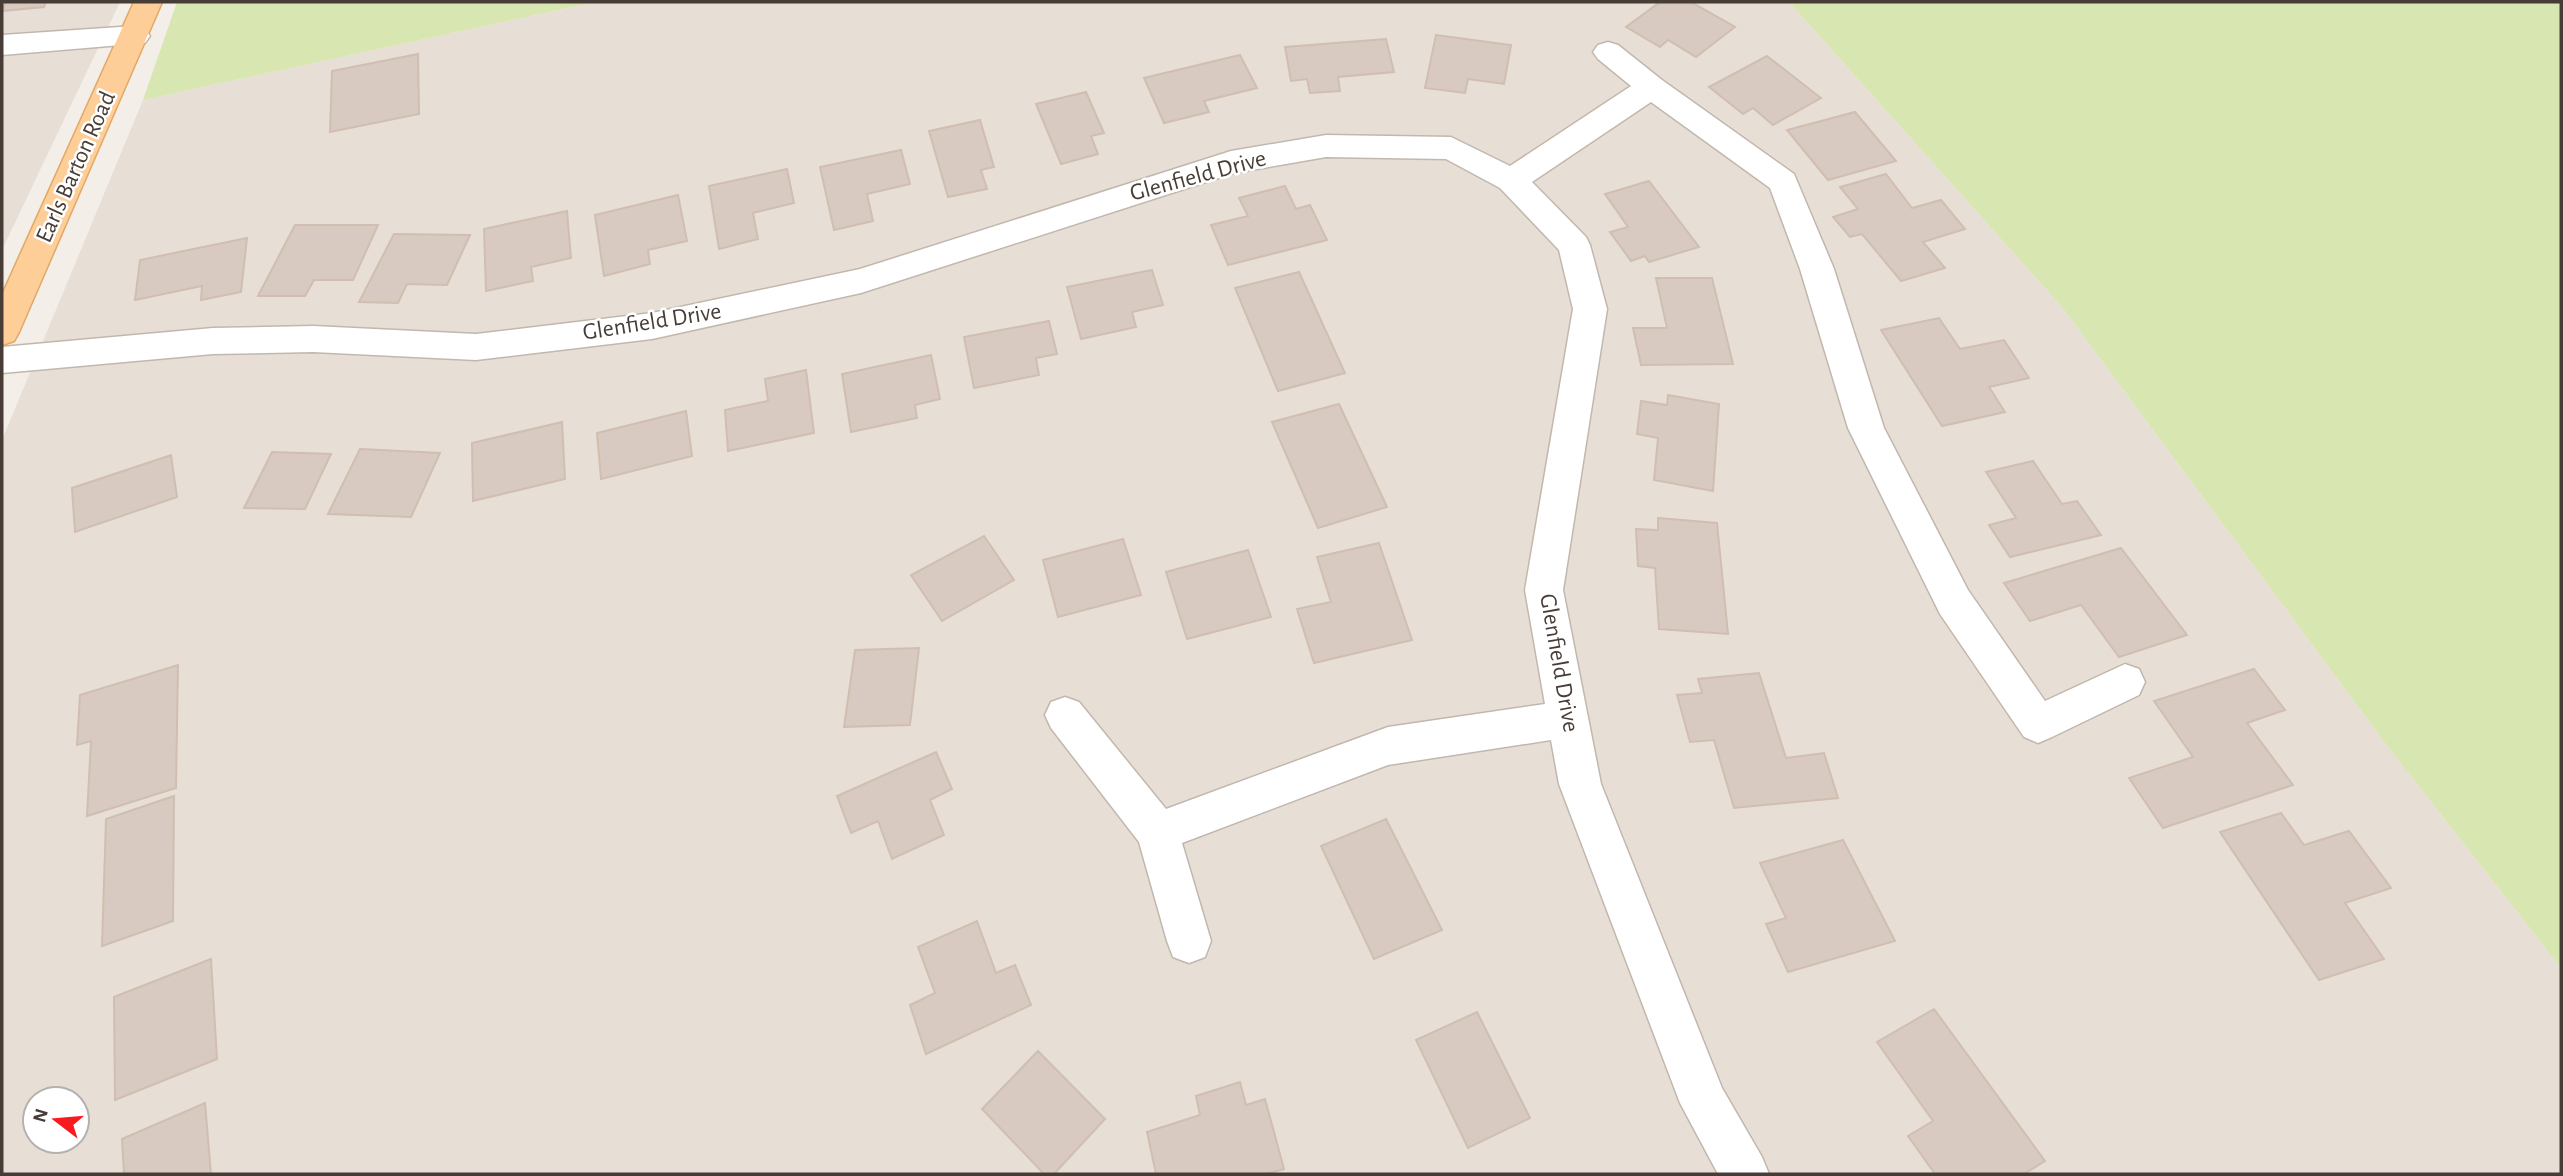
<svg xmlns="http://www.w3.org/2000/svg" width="2563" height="1176" font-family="'Alegreya Sans',sans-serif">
	<rect width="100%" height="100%" fill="#f3eee7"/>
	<g fill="#e7dfd6" fill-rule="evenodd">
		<path d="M2 2H120L2 250Z"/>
		<path d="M596 2H1789L2062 307 2385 743 2561 968V1174H2V440L143 100ZM35 1099H77V1141H35Z"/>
	</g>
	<g fill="#d8e7b1">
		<path d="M177 2H596L143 100Z"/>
		<path d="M1789 2H2561V968L2385 743 2062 307Z"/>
	</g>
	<g fill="#d8cac0" stroke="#d0beb0" stroke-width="2">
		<path d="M6 2H46L44 7 2 11Z"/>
		<path d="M1660 2H1691L1735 27 1696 57 1668 40 1660 47 1626 27Z"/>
		<path d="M1436 35 1511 45 1504 84 1468 79 1465 93 1425 88Z"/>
		<path d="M1386 39 1394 72 1338 77 1340 91 1310 93 1307 79 1291 81 1285 47Z"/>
		<path d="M418 54 419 114 330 132 332 71Z"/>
		<path d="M1240 55 1257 88 1204 101 1209 112 1164 123 1144 78Z"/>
		<path d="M1767 56 1821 98 1773 125 1753 108 1743 114 1709 87Z"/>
		<path d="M1086 92 1104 133 1091 136 1098 154 1061 164 1036 104Z"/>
		<path d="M1855 112 1896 161 1828 180 1787 130Z"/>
		<path d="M980 120 994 167 981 170 987 189 948 197 929 131Z"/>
		<path d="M901 150 910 184 867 194 873 221 834 230 820 167Z"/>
		<path d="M787 169 794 203 753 213 758 239 719 249 709 186Z"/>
		<path d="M1886 174 1912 208 1941 200 1965 229 1923 242 1945 268 1901 281 1862 234 1850 237 1833 217 1858 209 1840 187Z"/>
		<path d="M1649 181 1699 247 1649 262 1645 256 1631 261 1610 232 1628 227 1605 194Z"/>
		<path d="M1285 186 1296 209 1310 205 1327 240 1228 265 1211 225 1248 216 1239 198Z"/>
		<path d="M678 195 687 241 648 250 650 264 604 276 595 215Z"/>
		<path d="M567 211 571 258 531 267 533 281 486 291 484 229Z"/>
		<path d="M295 225H378L353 280H314L305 296H258Z"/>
		<path d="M394 234 470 235 447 285 407 284 398 303 359 302Z"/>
		<path d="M247 238 241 292 201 300 202 286 135 300 140 260Z"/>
		<path d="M1152 270 1163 305 1132 312 1136 327 1081 339 1067 287Z"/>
		<path d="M1299 272 1345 373 1278 391 1235 288Z"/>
		<path d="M1656 278H1712L1733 364 1641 365 1633 328H1667Z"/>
		<path d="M1939 318 1960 349 2004 340 2029 378 1989 387 2005 412 1942 426 1881 330Z"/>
		<path d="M1049 321 1057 354 1036 358 1039 375 974 388 964 337Z"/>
		<path d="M931 355 940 399 915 405 917 418 851 432 842 374Z"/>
		<path d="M806 370 814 433 728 451 725 410 768 401 765 379Z"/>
		<path d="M1668 395 1719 404 1713 491 1654 480 1658 438 1637 434 1641 401 1667 405Z"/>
		<path d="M1339 404 1387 507 1318 528 1272 422Z"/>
		<path d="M686 411 692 456 601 479 597 433Z"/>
		<path d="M562 422 565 479 473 501 472 443Z"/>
		<path d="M360 449 440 453 411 517 328 514Z"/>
		<path d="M272 452 331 454 305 509 244 508Z"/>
		<path d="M171 455 177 497 75 532 72 488Z"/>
		<path d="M2033 461 2062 504 2077 501 2101 535 2010 557 1989 525 2016 518 1986 472Z"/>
		<path d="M1658 518 1717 523 1728 634 1659 629 1655 568 1638 566 1636 529 1658 530Z"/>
		<path d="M984 536 1014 580 942 621 911 575Z"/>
		<path d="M1123 539 1141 595 1058 617 1043 560Z"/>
		<path d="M1379 543 1412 640 1314 663 1297 609 1331 602 1317 557Z"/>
		<path d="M2121 548 2187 635 2119 657 2081 605 2030 621 2004 583Z"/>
		<path d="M1248 550 1271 617 1187 639 1166 572Z"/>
		<path d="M919 648 910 725 844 727 855 650Z"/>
		<path d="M178 665 176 788 87 816 91 741 77 745 80 695Z"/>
		<path d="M2254 669 2285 710 2247 723 2293 785 2163 828 2129 778 2193 757 2154 701Z"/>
		<path d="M1759 673 1786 758 1824 753 1838 798 1734 808 1714 740 1690 742 1677 695 1702 693 1698 679Z"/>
		<path d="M936 752 952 789 930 800 944 835 892 859 878 821 851 833 837 796Z"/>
		<path d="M174 796 173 921 102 946 106 819Z"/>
		<path d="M2281 813 2304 845 2349 831 2391 888 2345 903 2384 959 2319 980 2220 832Z"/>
		<path d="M1386 819 1442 930 1374 959 1321 846Z"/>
		<path d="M1843 840 1895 941 1788 972 1766 924 1786 918 1760 863Z"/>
		<path d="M977 921 996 973 1015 965 1031 1005 926 1054 910 1005 935 993 918 947Z"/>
		<path d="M211 959 217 1059 115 1100 114 997Z"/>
		<path d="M1934 1009 2045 1161 2024 1174H1935L1908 1136 1933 1121 1877 1042Z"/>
		<path d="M1477 1012 1530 1118 1468 1148 1416 1040Z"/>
		<path d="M1038 1051 1105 1119 1054 1174H1044L982 1109Z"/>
		<path d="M1240 1082 1246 1105 1265 1099 1284 1169 1266 1174H1156L1147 1132 1200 1115 1196 1096Z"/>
		<path d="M205 1103 211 1174H124L122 1139Z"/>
	</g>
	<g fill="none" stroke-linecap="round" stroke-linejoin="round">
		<defs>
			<g id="minor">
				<path d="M135 26 145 29 150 36 145 43 2 55V35Z"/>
				<path d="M1608 42 1618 45 1662 80 1794 174 1834 269 1884 428 1968 590 2045 701 2125 664 2139 669 2145 682 2139 695 2052 737 2038 743 2024 737 1940 614 1848 428 1800 269 1770 188 1651 102 1532 182 1586 237 1590 245 1607 309 1563 590 1601 784 1722 1088 1762 1157 1769 1174H1718L1680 1103 1559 784 1551 740 1388 765 1182 843 1211 941 1205 957 1189 963 1173 957 1167 941 1139 842 1051 728 1045 715 1051 702 1065 697 1079 702 1166 809 1388 727 1545 704 1525 590 1573 309 1559 250 1500 188 1446 159 1326 157 1234 173 861 293 652 339 476 360 313 352 213 354 2 373V347L213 328 313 326 476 334 652 313 860 269 1231 151 1326 135 1451 137 1510 166 1631 86 1598 59 1593 52 1598 45Z"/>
			</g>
			<path id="major" d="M134 2H162L19 332 14 341 2 345V295Z"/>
		</defs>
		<use href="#minor" stroke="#c2b7ad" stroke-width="3"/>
		<use href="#major" stroke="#e2a866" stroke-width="3"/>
		<use href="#minor" fill="#fff" fill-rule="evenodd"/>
		<use href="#major" fill="#fdce97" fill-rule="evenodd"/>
	</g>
	<g text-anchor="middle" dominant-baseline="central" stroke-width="5" stroke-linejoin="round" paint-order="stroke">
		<g font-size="24" fill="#473d36" stroke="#fff">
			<text transform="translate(76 167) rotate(-66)">Earls Barton Road</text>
			<text transform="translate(1198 176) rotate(-15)">Glenfield Drive</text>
			<text transform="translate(652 322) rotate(-9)">Glenfield Drive</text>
			<text transform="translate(1559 663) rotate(80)">Glenfield Drive</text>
		</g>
	</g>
	<rect width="2563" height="1176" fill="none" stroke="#473d36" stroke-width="7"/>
	<g transform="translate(56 1120) rotate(286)"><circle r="33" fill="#ffffff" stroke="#b5b1af" stroke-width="2"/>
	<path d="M0-5L12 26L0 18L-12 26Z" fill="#f71b1f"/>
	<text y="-10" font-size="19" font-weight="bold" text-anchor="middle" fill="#473d36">N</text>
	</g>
</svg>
